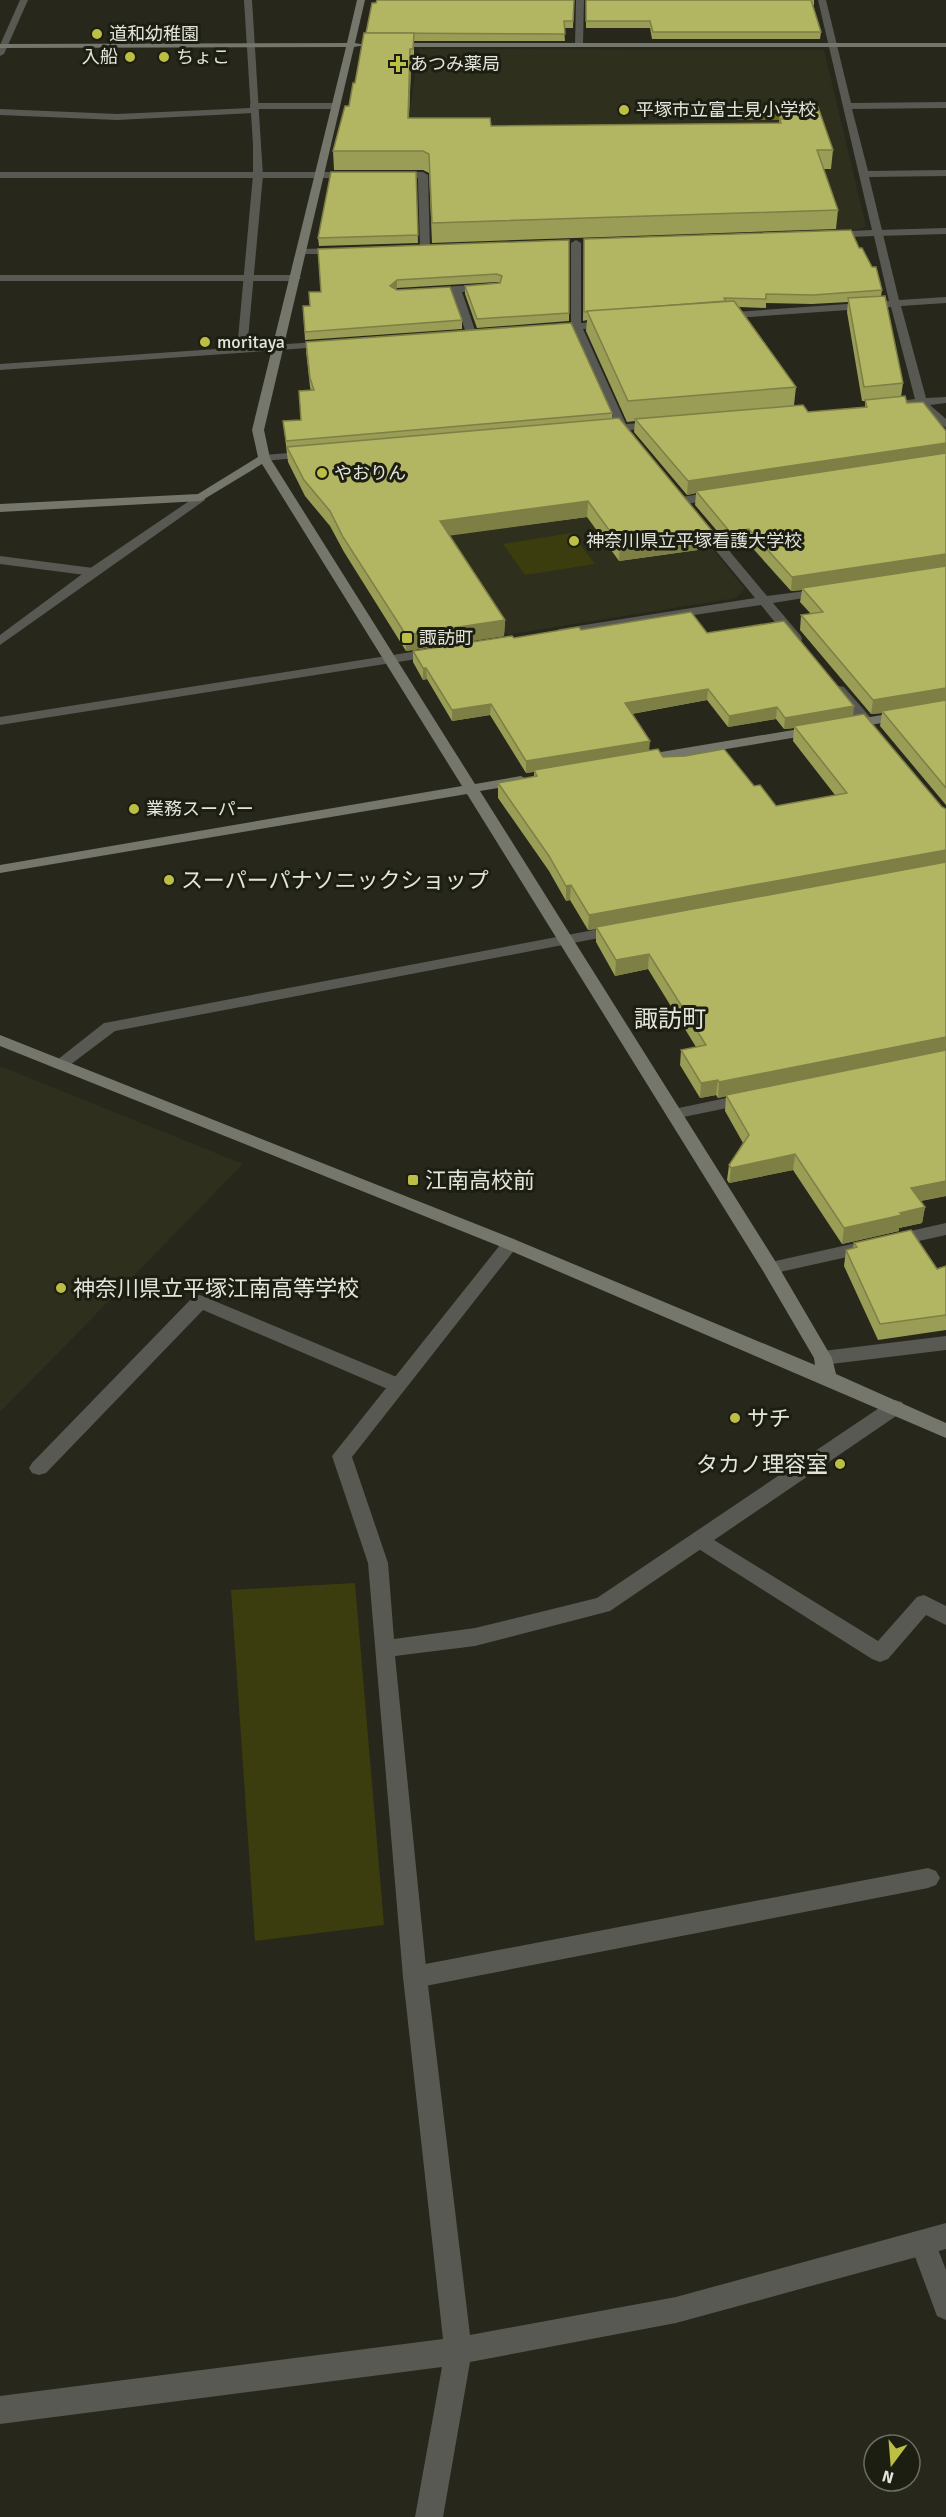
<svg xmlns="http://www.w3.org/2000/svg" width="946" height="2517" font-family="Signika,'Noto Sans JP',sans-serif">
	<rect width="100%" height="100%" fill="#27271b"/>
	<g fill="#2e2f1c">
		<path d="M419 49 824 50 866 226 860 229 433 242V170H401Z"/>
		<path d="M642 462 745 589 736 598 507 635 407 493Z"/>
		<path d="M0 1066 243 1164 0 1412Z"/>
	</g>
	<g fill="#3c3d0e">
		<path d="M571 533 595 564 525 575 503 544Z"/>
		<path d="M355 1583 384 1925 255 1941 231 1590Z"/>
	</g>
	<path fill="#6b6d12" d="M734 107 807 108 810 120H737Z"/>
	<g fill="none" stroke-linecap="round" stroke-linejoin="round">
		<g fill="#595953" fill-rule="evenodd">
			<path d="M253 103H336L340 106 336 109H257V112L254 113 117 120 0 115V109L117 114 250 108V104Z"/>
			<path d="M257 142 261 145 263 175 247 350 242 353 237 350 253 175V145Z"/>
			<path d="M946 228V234L877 236 872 233 877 230Z"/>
			<path d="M488 284 492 285V289L462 292 476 333 471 336 466 333 452 292 429 294 424 291 429 288Z"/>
			<path d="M0 556 93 568 99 572 93 576 0 564Z"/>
			<path d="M750 1093 756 1094 758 1098 756 1102 674 1119 668 1118 666 1114 668 1110 674 1109Z"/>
			<path d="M946 1223V1235L771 1274 765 1272 762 1268 765 1264 771 1262Z"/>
			<path d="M200 1295 404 1380 407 1385 404 1390 397 1392 390 1390 203 1310 46 1473 39 1475 32 1473 29 1468 32 1463 194 1296Z"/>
			<path d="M946 1336V1350L823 1365 816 1363 814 1358 816 1353 823 1351Z"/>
			<path d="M701 1532 878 1641 917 1597 924 1595 946 1606V1625L926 1615 888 1659 880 1662 872 1659 694 1546 691 1540 694 1534Z"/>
			<path d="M928 1868 936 1871 940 1878 936 1885 928 1888 415 1988 407 1985 403 1977 407 1969 415 1966Z"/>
			<path d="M923 2230 932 2234 946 2270V2320L937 2316 910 2243 914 2234Z"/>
		</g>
		<g fill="#595953" fill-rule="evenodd">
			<path d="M20 0H28L4 54 0 56V45Z"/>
			<path d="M244 0H252L261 145 257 148 253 145Z"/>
			<path d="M576 0H584L583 45 579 47 575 45Z"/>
			<path d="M818 0H826L851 103 946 102V108L852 109 868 171 946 170V176L869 177 899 300 946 297V303L901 306 926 398 946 397V403L930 405 946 419V428L919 406 899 407 893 404 899 401 915 399 891 307 720 319 715 316 720 313 889 301 874 236 828 238 823 235 828 232 872 230Z"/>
			<path d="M0 172H355L360 175 355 178H0Z"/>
			<path d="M423 172 428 175 430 249 425 252 420 249 418 178H392L387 175 392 172Z"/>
			<path d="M576 240 581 243V323L609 321 614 324 609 327 583 329 626 424 659 422 665 425 663 427 630 430 635 436 629 439 619 431H599V427L615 425 572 330 550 331 545 328 550 325 571 323V243Z"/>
			<path d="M302 249 342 248 347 251 342 254H299V250Z"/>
			<path d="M0 275H296L301 278 296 281H0Z"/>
			<path d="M331 341 335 342V346L0 370V364Z"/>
			<path d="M313 451 317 452V456L264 461 258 458 264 455Z"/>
			<path d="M718 491 722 493V497L682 505 676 501 682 497Z"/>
			<path d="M201 493 205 494V500L0 645V635L89 569Z"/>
			<path d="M697 516 701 517 767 596 829 588 831 591 829 594 773 603 801 636 802 639 801 642H791L761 605 554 636 553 633 559 629 755 598 693 523 691 520Z"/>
			<path d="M437 648 442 649 444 652 442 655 0 725V717Z"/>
			<path d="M839 686 844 687 871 718 873 721 871 724H861L834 693 832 690Z"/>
			<path d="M620 925 628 930 625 933 115 1031 66 1068H54L52 1064 104 1023 110 1022Z"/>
			<path d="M510 1238 516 1240 519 1244 516 1248 352 1457 388 1563 394 1639 475 1628 597 1598 888 1402 895 1400 902 1402 905 1407 902 1412 610 1611 475 1646 395 1656 427 1977 470 2335 676 2297 946 2223V2249L676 2323 470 2362 443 2517H415L442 2367 0 2424V2396L443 2339 403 1977 368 1563 332 1456 504 1240Z"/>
		</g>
		<g fill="#75766c" fill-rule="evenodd">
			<path d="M357 0H365L355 43 366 45 354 47 264 430 270 458 475 784 521 776 528 780 521 784 480 791 777 1264 832 1358 836 1374 946 1423V1438L504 1248 0 1046V1035L516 1240 815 1365 814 1358 763 1271 467 794 0 873V865L462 786 262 464 201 501 0 512V504L198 494 258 457 252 430 346 47 0 48V44L347 43Z"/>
			<rect x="387" y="43" width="559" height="4"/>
			<path d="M946 704V712L847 729 840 725 847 721Z"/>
			<path d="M817 726 824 730 822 733 637 764 630 760 637 756Z"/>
		</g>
	</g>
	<g fill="#999d55" fill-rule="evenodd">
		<path d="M574 0 573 28H564L565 41H414V67H411L409 118 491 126 779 123 781 107 833 150 831 169H823L838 210 836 229 432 243 429 173 423 170H334L333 151 349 106 355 83 364 33Z"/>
		<path d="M586 0H814V5H813L821 32 820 39H652L650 28H586Z"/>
		<path d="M416 172 418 243 319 246 318 238Z"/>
		<path d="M584 239 859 248 882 290 881 296 903 383 901 397 907 403 946 431V805L880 726 882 713 871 714 800 630 801 615 811 614 800 602 802 590 791 591 748 543 729 545 695 505 696 493 687 495 634 432 635 421 627 422 586 331 587 320 583 321ZM848 302 847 312 862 401H865V407L808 412 794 405 796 387 739 307 766 308V303L812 304Z"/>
		<path d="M569 240V321L477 328 465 294V286L500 283 497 282 397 288 395 289 462 320V329L305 340 303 306H310L321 292Z"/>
		<path d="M306 351 612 413V419L712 548 619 561 587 517 449 535 505 620 504 636 406 651 344 552 330 526 305 496 288 462 283 421 301 420 311 391 310 387Z"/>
		<path d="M581 630 707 633 853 716 942 807 946 809V1196L921 1201 925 1207 922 1223 899 1228V1231L842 1244 793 1170 729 1183 727 1180 729 1165 743 1143 725 1111 726 1096 718 1098 716 1095 700 1098 680 1065 681 1050 696 1047 648 969 615 976 596 942V929L588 930 570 900 566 901 549 871 498 798V783L534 777V772L526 773 490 715 452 721 427 679 423 680 413 662V651ZM707 700 728 727 776 719 784 729 794 728 793 741 835 795 776 806 754 786 663 757 649 751 632 714Z"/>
		<path d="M854 1243 937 1269 946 1266V1330L878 1340 844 1266 846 1250 853 1248Z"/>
	</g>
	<g fill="#7d7f45">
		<path d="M410 49 411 67 408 136V118Z"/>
		<path d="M397 280V288L390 294V286Z"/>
		<path d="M946 443V457L696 491V493L687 495 688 481Z"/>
		<path d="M588 501 587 517 440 537V521Z"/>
		<path d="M749 529 748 543 729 545 730 532Z"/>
		<path d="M713 532 712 548 619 561 620 545Z"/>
		<path d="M946 554V568L802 588V590L791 591 792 577Z"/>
		<path d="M505 620 504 636 406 651V635Z"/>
		<path d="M423 668H426L427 679 423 680Z"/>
		<path d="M946 688V703L882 711V713L871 714 873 700Z"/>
		<path d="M708 689 707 700 625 715V703Z"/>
		<path d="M491 704 490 715 452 721V710Z"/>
		<path d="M854 706 853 718 794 726V728L784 729 785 718Z"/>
		<path d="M777 707 776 719 728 727 729 716Z"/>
		<path d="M650 741 649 752 526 773V761Z"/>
		<path d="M946 850V865L596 927V929L588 930 589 915Z"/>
		<path d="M571 885 570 900 566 901V886Z"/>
		<path d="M649 954 648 969 615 976 616 960Z"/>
		<path d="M946 1037V1052L718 1098 719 1082Z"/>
		<path d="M718 1080 716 1095 700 1098 701 1083Z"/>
		<path d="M795 1154 793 1170 729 1183 731 1168Z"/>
		<path d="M946 1181V1196L908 1203 911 1188Z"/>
		<path d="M925 1207 922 1223 899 1228V1231L842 1244 844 1228Z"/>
	</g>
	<g fill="#b2b663" stroke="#7d7f45" stroke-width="1.5">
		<path d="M377 0H574L573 21H564L565 34 366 33 372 3H376Z"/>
		<path d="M586 0H811L821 32H653L650 21H586Z"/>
		<path d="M364 33H414L413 49H410L408 118H490L491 126 781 123 780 119H784L781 107H818L833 150H817L838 210 432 223 429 154 423 151H333L345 106H349L353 83H355Z"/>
		<path d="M331 172H416L418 235 318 238Z"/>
		<path d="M851 230 859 248H862L872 267H876L882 290 813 295 766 294V299L724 298 726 301 584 312V239Z"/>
		<path d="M569 240V313L477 319 465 286 500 283 502 276 497 274 397 280 390 286 397 290 450 287 462 320 305 332 303 306H310L309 292H321L318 249Z"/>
		<path d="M885 296 903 383 864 387 848 298Z"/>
		<path d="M734 301 796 387 628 401 587 311Z"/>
		<path d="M571 323 612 413 286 441 283 421 301 420 299 391 314 390 310 378 306 342Z"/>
		<path d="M905 396 907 403 923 402 946 431V443L688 481 635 419 803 405 808 412 867 407 865 400Z"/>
		<path d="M619 418 713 532 620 545 588 501 440 521 505 620 406 635 343 537 330 511 304 480 287 447Z"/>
		<path d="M946 453V554L792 577 749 529 730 532 696 491Z"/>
		<path d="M946 566V688L873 700 801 615 823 612 802 588Z"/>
		<path d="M691 612 707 633 784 621 854 706 785 718 777 707 729 716 708 689 625 703 650 741 526 761 491 704 452 710 426 668H423L413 651 512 636 514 638 579 627 581 630Z"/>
		<path d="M946 700V788L882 711Z"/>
		<path d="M864 714 942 807 946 809V850L589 915 571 885 566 886 549 856 498 783 537 776 534 770 658 749 663 757 685 756 724 749 754 786 760 785 776 806 847 793 794 726Z"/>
		<path d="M946 862V1037L719 1082 718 1080 701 1083 681 1050 706 1045 649 954 616 960 596 927Z"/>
		<path d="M946 1050V1181L911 1188 925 1207 900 1213 902 1215 844 1228 795 1154 731 1168 729 1165 749 1135 726 1095Z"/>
		<path d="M911 1230 937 1269 946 1266V1315L880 1324 846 1250 857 1247 854 1243Z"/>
	</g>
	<g fill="#bcbf44" stroke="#1d1e12" stroke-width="2">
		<circle cx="97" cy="34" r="6"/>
		<circle cx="130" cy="57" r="6"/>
		<circle cx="164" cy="57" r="6"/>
		<path d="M395 55h6v6h6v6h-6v6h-6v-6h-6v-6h6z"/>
		<circle cx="624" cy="110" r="6"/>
		<circle cx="205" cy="342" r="6"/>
		<circle cx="322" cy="473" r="6"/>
		<circle cx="574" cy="541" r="6"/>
		<rect x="401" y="632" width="12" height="12" rx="3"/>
		<circle cx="134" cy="809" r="6"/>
		<circle cx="169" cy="880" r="6"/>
		<rect x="407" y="1174" width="12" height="12" rx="3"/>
		<circle cx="61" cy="1288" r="6"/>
		<circle cx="735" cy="1418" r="6"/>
		<circle cx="840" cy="1464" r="6"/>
	</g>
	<g text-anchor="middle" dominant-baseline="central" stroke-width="6" stroke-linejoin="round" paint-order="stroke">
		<g font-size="18" fill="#e3e4db" stroke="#1d1e12" text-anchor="start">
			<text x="109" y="34">道和幼稚園</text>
			<text x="118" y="57" text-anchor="end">入船</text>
			<text x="176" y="57">ちょこ</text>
			<text x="410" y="64">あつみ薬局</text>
			<text x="636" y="110">平塚市立富士見小学校</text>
			<text x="217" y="342">moritaya</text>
			<text x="334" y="473">やおりん</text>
			<text x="586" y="541">神奈川県立平塚看護大学校</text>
			<text x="419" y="638">諏訪町</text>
			<text x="146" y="809">業務スーパー</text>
		</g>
		<g font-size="22" fill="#e3e4db" stroke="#1d1e12" text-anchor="start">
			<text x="181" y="880">スーパーパナソニックショップ</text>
			<text x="425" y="1180">江南高校前</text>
			<text x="73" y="1288">神奈川県立平塚江南高等学校</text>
			<text x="747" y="1418">サチ</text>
			<text x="828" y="1464" text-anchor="end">タカノ理容室</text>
		</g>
		<g font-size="24" fill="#e3e4db" stroke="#1d1e12">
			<text x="670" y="1019">諏訪町</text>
		</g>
	</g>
	<g transform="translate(892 2463) rotate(196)"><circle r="28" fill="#1d1e12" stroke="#6c6d62" stroke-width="1.5"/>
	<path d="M0-4.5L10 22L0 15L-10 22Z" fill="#bcbf44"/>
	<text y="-9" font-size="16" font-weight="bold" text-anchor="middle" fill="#e3e4db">N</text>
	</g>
</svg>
